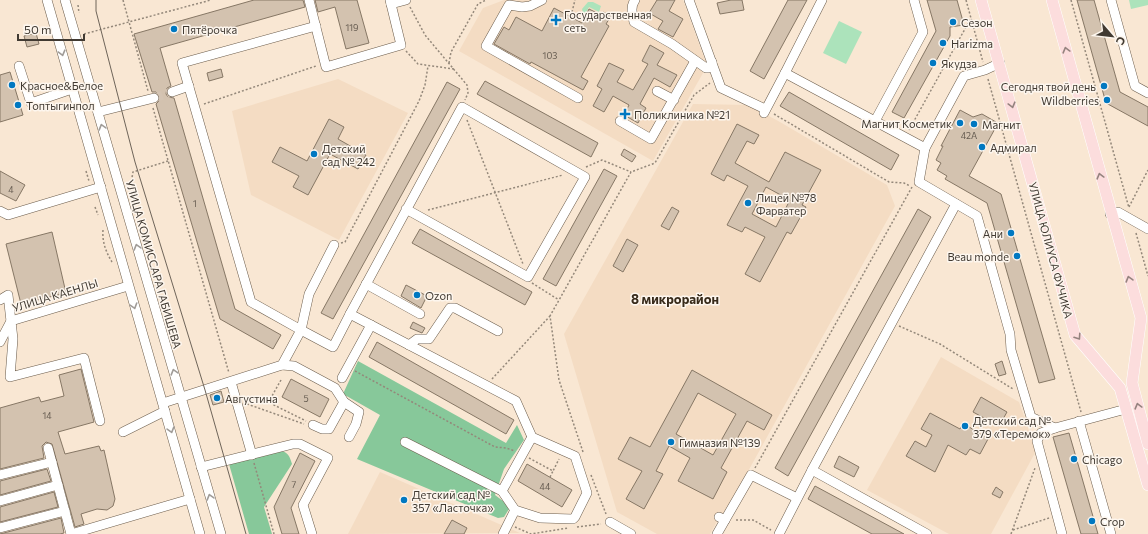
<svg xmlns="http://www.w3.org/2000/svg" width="1148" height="534" font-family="Commissioner,sans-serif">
	<rect width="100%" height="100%" fill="#f9e7d3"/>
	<g fill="#f4dcc3">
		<path d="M504 0H683L707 66 653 161 459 51 483 8Z"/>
		<path d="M338 79 408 113 339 240 251 195 232 111Z"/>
		<path d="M693 104 749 105 780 122 887 185 895 206 726 511 721 514 710 534H657L617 512 564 334Z"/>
		<path d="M941 357 1019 402 1036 451 991 534H949L867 490Z"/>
		<path d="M380 472 520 533 348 534Z"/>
	</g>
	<g fill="#ace3bb">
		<path d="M1129 0H1148V5L1131 9Z"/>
		<path d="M588 2H593L601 6 599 12 589 7 584 17 582 9Z"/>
		<path d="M839 21 862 32 846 64 823 53Z"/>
	</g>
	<g fill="#87c89a">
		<path d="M358 361 506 443 517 425 524 440 504 469 495 495 503 501 509 509 504 517 498 518 357 459 380 415 343 394Z"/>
		<path d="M281 451C288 452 290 457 292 464L264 507 272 534H249L229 464Z"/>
	</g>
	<g fill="#d3c2af" stroke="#867765" fill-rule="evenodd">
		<path d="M254 0H303L305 7 160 48 171 86 167 88 166 94 168 97 174 98 235 309 281 335 273 349 220 319 156 104 160 100V96L156 92H152L134 34Z"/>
		<path d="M315 0H357L369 43 346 49 335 7 318 12Z"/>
		<path d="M657 0H675L669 11 683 19 673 37 658 29 663 21 649 13Z"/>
		<path d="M731 0H742L744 10 720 14 717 3Z"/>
		<path d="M788 0H807L764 79 750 71Z"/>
		<path d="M927 0H957L964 25 950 27V36L904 118 892 112 936 31Z"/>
		<path d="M1077 0H1094L1120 92 1148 107V126L1106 103Z"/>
		<path d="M554 8 582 23 589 9 601 15 603 12 611 16 606 24 609 26 581 77 588 81 583 90 531 62 530 64 494 44 504 27 509 30 516 17 542 31Z"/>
		<path d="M36 33 39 44 27 47 24 36Z"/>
		<path d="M650 45 664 53 657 65 677 75 670 87 654 78 640 104 646 108 638 123 624 115 629 105 613 96 604 112 593 106 602 89 597 86 609 63 624 70 617 82 633 90 648 64 642 61Z"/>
		<path d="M221 69 223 77 209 81 207 73Z"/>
		<path d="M10 72 23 115 0 122V75Z"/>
		<path d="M485 81 598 143 591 157 477 94Z"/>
		<path d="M447 82 460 89 333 319 321 313Z"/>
		<path d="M789 92 899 155 891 170 780 106Z"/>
		<path d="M960 110 973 117 982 114 996 122 997 125 969 176 1001 194 1055 379 1039 383 987 203 945 179 947 176 937 170 941 163 936 160 943 146H941Z"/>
		<path d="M329 119 344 127 338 139 366 155 358 169 330 154 308 195 293 187 299 176 272 162 280 147 307 161Z"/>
		<path d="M737 124 759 135 754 144 747 141 735 163 769 182 785 152 821 170 802 205 806 207 791 234 787 232 760 282 745 274 765 237 745 227 742 232 727 225 748 186 727 175 724 181 711 174ZM766 187 790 200 776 227 752 214Z"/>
		<path d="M624 149 636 156 632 162 621 155Z"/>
		<path d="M604 169 617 176 556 286 543 279Z"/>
		<path d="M0 171 25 185 16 201 0 193Z"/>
		<path d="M672 207 679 211 669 230 661 226Z"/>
		<path d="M918 209 931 217 788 476 775 468Z"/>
		<path d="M420 229 532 292 525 305 412 243Z"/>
		<path d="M52 232 66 293 21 304 6 244Z"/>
		<path d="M627 239 638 245 623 272 613 266Z"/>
		<path d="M406 285 427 296 421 308 401 296Z"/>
		<path d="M413 322 425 328 422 333 410 328Z"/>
		<path d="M377 342 514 420 506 434 369 357Z"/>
		<path d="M1002 361 1006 374 999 376 995 364Z"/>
		<path d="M81 369 94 422 58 432 65 454 99 446 101 451 104 450 115 499 113 506 107 510 97 509 81 514 84 524 75 527 52 444 46 442 42 446 44 458 0 469V408L39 397 41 402 64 396 59 375Z"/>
		<path d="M692 370 772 415 764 430 747 421 721 468 727 472 713 499 678 481 690 458 669 446 656 471 663 474 644 509 626 499 642 471 618 459 630 437 650 447ZM698 393 736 414 713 455 676 434Z"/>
		<path d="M291 379 329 399 320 417 282 397Z"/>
		<path d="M221 391 224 402 213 405 210 395Z"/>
		<path d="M981 397 1007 412 999 426 973 412Z"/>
		<path d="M930 413 960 429 963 423 988 439 980 454 970 449 966 455 948 445 935 472 906 456 915 441 926 447 932 435 921 429Z"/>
		<path d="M1069 433 1080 471 1098 534H1081L1053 437Z"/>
		<path d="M300 453 315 461 291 508 299 534H282L274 507Z"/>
		<path d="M839 456 859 467 854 477 834 467Z"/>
		<path d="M527 464 572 490 562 507 518 481Z"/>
		<path d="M47 469 51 481 0 495V481Z"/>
		<path d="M815 486 904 534H872L808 499Z"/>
		<path d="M996 487 1003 492 1000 498 992 494Z"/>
		<path d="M54 492 58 507 0 522V507Z"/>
		<path d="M61 518 64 533 60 534H0Z"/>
		<path d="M452 520 467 528 464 534H444Z"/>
	</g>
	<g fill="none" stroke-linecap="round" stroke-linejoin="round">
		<path stroke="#d4c4b3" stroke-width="9" stroke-dasharray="9 4.5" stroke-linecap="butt" d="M154 98 172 92"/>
		<defs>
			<g id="minor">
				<path d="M47 0 200 534"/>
				<path d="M65 0 221 534"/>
				<path d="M309 0 326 67 401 45 390 0"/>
				<path d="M542 0 530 6 522 7 509 5 486 46 578 98"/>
				<path d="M635 0C630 6 632 15 634 22L672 44 706 68H709L712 62"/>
				<path d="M689 0 721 88 765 109"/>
				<path d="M1111 0 1135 86 1148 93"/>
				<path d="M391 4 406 0"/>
				<path d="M19 66 31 103 72 89"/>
				<path d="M785 73 822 0"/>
				<path d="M657 91 674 100"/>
				<path d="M172 92 189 86"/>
				<path d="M98 112 154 98"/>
				<path d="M764 113 785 73 925 148 919 182 977 216 1010 334 1011 350 1031 417 1055 428 1126 409"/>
				<path d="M620 121 651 139 695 61"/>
				<path d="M875 121 923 32 914 0"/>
				<path d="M925 148 964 76 985 70 1000 63"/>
				<path d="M0 211 8 215 101 187"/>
				<path d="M1110 214 1118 212 1148 229"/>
				<path d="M334 245 309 294 301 330 333 347 350 314 516 401 532 437 575 456 587 493 575 517 573 519 540 518 515 510"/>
				<path d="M366 284 420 314"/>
				<path d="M0 300 8 295 13 339 10 377 84 358 100 421"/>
				<path d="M350 314 462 107 585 177 528 277 406 209"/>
				<path d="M0 342 11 321 128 286"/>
				<path d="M409 345 417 339H429L450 308H455L498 331"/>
				<path d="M282 365 294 366 335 388 344 402 359 412 356 424 349 437"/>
				<path d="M342 378 371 325"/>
				<path d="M231 382 252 455"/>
				<path d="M163 403 282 365 301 330 251 302 182 63 316 26"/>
				<path d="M1079 421 1111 534"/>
				<path d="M313 425 322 429H329L344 402"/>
				<path d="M1055 428 1041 433 1037 441 1062 534"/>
				<path d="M123 432 165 411"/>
				<path d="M405 442 502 491"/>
				<path d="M48 448 71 534"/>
				<path d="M201 467 293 444H300L328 458 303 505 312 534"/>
				<path d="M812 470 956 204"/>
				<path d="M0 475 52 462"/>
				<path d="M0 501 58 485"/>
				<path d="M719 517 725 520 751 475 797 498"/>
				<path d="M610 522 631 534"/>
				<path d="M0 528 65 511"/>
				<path d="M71 534 190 499"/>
				<path d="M503 534 515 510 502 491 532 437"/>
				<path d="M717 534 725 520"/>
				<path d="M779 534 812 470 927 534"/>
			</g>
			<g id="major">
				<path d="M981 0 1075 335 1120 388 1148 485"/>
				<path d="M1052 0 1141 318 1132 383 1148 444"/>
			</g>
		</defs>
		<use href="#minor" stroke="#6c5d4c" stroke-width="10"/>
		<use href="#major" stroke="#fff" stroke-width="12"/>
		<g stroke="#94887a" stroke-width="1.5" stroke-dasharray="2 2" stroke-linecap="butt">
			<path d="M123 0 148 91"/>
			<path d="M966 0 983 62"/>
			<path d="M1071 0 1129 208"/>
			<path d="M78 5 79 13"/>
			<path d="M410 7 425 35 467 85 468 93 465 100"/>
			<path d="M572 12 575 0"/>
			<path d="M84 34 211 0"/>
			<path d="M406 51 418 64 454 69"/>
			<path d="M449 63 451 52 478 4 486 0"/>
			<path d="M988 79 1081 412"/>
			<path d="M204 104 316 66"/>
			<path d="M153 108 229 373"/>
			<path d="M774 114 889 182 904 183 910 186"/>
			<path d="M467 120 523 264"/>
			<path d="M909 130 971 18"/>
			<path d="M586 167 602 160 631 172"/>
			<path d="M86 171 89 181"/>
			<path d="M130 189 133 172 168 161"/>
			<path d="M95 207 98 215"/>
			<path d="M1129 207 1148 170"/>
			<path d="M428 210 563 175"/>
			<path d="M103 230C102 242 106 252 112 262"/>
			<path d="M1136 233 1148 276"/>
			<path d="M341 243 345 242 419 101 425 85 428 66"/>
			<path d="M532 283 559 300"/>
			<path d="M899 326 940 344 1013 389"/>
			<path d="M355 371 495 447 506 448 515 451"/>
			<path d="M492 379 550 316"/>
			<path d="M281 380 272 396V404L306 421"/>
			<path d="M247 404 304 424"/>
			<path d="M583 452 559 380 550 316 631 172 655 163 694 95 710 83"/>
			<path d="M529 458 553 471 559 459"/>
			<path d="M254 463 274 534"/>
			<path d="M755 468 912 187"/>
			<path d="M591 475 606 514"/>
			<path d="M550 477 553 471"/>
			<path d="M736 520H753L771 530"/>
			<path d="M515 527 531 534 568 528"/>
			<path d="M577 527 601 524"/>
			<path d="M1013 530 1049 518"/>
			<path d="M1011 534 1035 468"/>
		</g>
		<use href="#minor" stroke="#fff" stroke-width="9"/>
		<use href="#major" stroke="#fcdddd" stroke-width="11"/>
		<path stroke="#6e6459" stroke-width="1" d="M96 0V11L135 162 205 390 246 534"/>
	</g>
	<defs><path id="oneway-chevron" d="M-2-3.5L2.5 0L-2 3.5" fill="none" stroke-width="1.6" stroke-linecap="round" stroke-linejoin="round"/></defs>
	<g stroke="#95837f">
		<use href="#oneway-chevron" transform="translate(1066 50) rotate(-105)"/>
		<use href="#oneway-chevron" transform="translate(1012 105) rotate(75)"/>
		<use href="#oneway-chevron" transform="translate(1100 176) rotate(-105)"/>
		<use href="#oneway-chevron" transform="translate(1129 279) rotate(-106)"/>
		<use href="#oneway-chevron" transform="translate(1078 337) rotate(56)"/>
		<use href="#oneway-chevron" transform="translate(1138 406) rotate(-105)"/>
	</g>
	<g stroke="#a09c98">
		<use href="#oneway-chevron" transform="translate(62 53) rotate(75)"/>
		<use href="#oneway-chevron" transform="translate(102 127) rotate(-106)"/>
		<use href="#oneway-chevron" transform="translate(137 247) rotate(-106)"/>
		<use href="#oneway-chevron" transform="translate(134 306) rotate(73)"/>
		<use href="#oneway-chevron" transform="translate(174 372) rotate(-106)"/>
		<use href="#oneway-chevron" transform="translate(171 430) rotate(74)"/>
		<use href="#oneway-chevron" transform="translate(210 497) rotate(-106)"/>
	</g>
	<g fill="#0078c1" stroke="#fdf6ee" stroke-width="1.5">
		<path d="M554 14h4v4h4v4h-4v4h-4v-4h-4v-4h4z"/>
		<circle cx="953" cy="22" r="4"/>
		<circle cx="174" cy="29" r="4"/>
		<circle cx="943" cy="43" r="4"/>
		<circle cx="933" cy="63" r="4"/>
		<circle cx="12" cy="85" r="4"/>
		<circle cx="1104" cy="86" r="4"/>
		<circle cx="1107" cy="100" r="4"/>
		<circle cx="18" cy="105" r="4"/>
		<path d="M623 108h4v4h4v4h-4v4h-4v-4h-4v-4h4z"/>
		<circle cx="960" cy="123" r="4"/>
		<circle cx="974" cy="124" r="4"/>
		<circle cx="982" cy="147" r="4"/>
		<circle cx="314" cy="154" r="4"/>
		<circle cx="748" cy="203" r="4"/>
		<circle cx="1011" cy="233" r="4"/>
		<circle cx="1017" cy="256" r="4"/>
		<circle cx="417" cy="295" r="4"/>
		<circle cx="217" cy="398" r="4"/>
		<circle cx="965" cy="426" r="4"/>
		<circle cx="671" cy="442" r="4"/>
		<circle cx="1074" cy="459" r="4"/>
		<circle cx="404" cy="500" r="4"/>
		<circle cx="1092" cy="521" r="4"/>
	</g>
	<g text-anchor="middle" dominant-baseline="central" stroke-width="3" stroke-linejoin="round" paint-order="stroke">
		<g font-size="9" fill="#665c51">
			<text x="352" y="27">119</text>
			<text x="550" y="55">103</text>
			<text x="969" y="135">42А</text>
			<text x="11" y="189">4</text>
			<text x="195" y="203">1</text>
			<text x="306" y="398">5</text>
			<text x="47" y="415">14</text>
			<text x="294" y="484">7</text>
			<text x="545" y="486">44</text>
		</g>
		<g font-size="11" fill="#413a32" stroke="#fdf6ee" text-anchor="start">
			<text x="564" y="14">Государственная<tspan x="564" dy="13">сеть</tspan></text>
			<text x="961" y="22">Сезон</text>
			<text x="182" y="29">Пятёрочка</text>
			<text x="951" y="43">Harizma</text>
			<text x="941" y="63">Якудза</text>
			<text x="20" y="85">Красное&amp;Белое</text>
			<text x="1096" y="86" text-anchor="end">Сегодня твой день</text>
			<text x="1099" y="100" text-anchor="end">Wildberries</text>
			<text x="26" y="105">Топтыгинпол</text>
			<text x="634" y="114">Поликлиника №21</text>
			<text x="952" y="123" text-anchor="end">Магнит Косметик</text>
			<text x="982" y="124">Магнит</text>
			<text x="990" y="147">Адмирал</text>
			<text x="322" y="148">Детский<tspan x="322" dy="13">сад № 242</tspan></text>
			<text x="756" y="197">Лицей №78<tspan x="756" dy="13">Фарватер</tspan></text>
			<text x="1003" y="233" text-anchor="end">Ани</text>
			<text x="1009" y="256" text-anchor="end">Beau monde</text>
			<text x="425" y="295">Ozon</text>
			<text x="225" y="398">Августина</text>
			<text x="973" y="420">Детский сад №<tspan x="973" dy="13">379 «Теремок»</tspan></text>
			<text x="679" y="442">Гимназия №139</text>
			<text x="1082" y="459">Chicago</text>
			<text x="412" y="494">Детский сад №<tspan x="412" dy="13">357 «Ласточка»</tspan></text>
			<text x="1100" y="521">Crop</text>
		</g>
		<g font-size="11" fill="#413a32" stroke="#fdf6ee">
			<text transform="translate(1051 250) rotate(75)">УЛИЦА ЮЛИУСА ФУЧИКА</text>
			<text transform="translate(154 264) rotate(74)">УЛИЦА КОМИССАРА ГАБИШЕВА</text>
			<text transform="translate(55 295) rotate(-17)">УЛИЦА КАЕНЛЫ</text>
		</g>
		<g font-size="13" font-weight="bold" fill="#382b1b" stroke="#fdf6ee">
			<text x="675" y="299">8 микрорайон</text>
		</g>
	</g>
	<g transform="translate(1112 36) rotate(118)" stroke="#fdf6ee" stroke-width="3" paint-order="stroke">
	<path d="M0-3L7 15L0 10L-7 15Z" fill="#413a32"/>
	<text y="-6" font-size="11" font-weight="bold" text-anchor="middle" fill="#413a32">С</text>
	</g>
	<path d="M18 34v6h66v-6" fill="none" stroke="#413a32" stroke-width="2"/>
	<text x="24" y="34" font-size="12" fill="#413a32" stroke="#fdf6ee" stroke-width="3" paint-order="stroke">50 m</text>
</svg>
